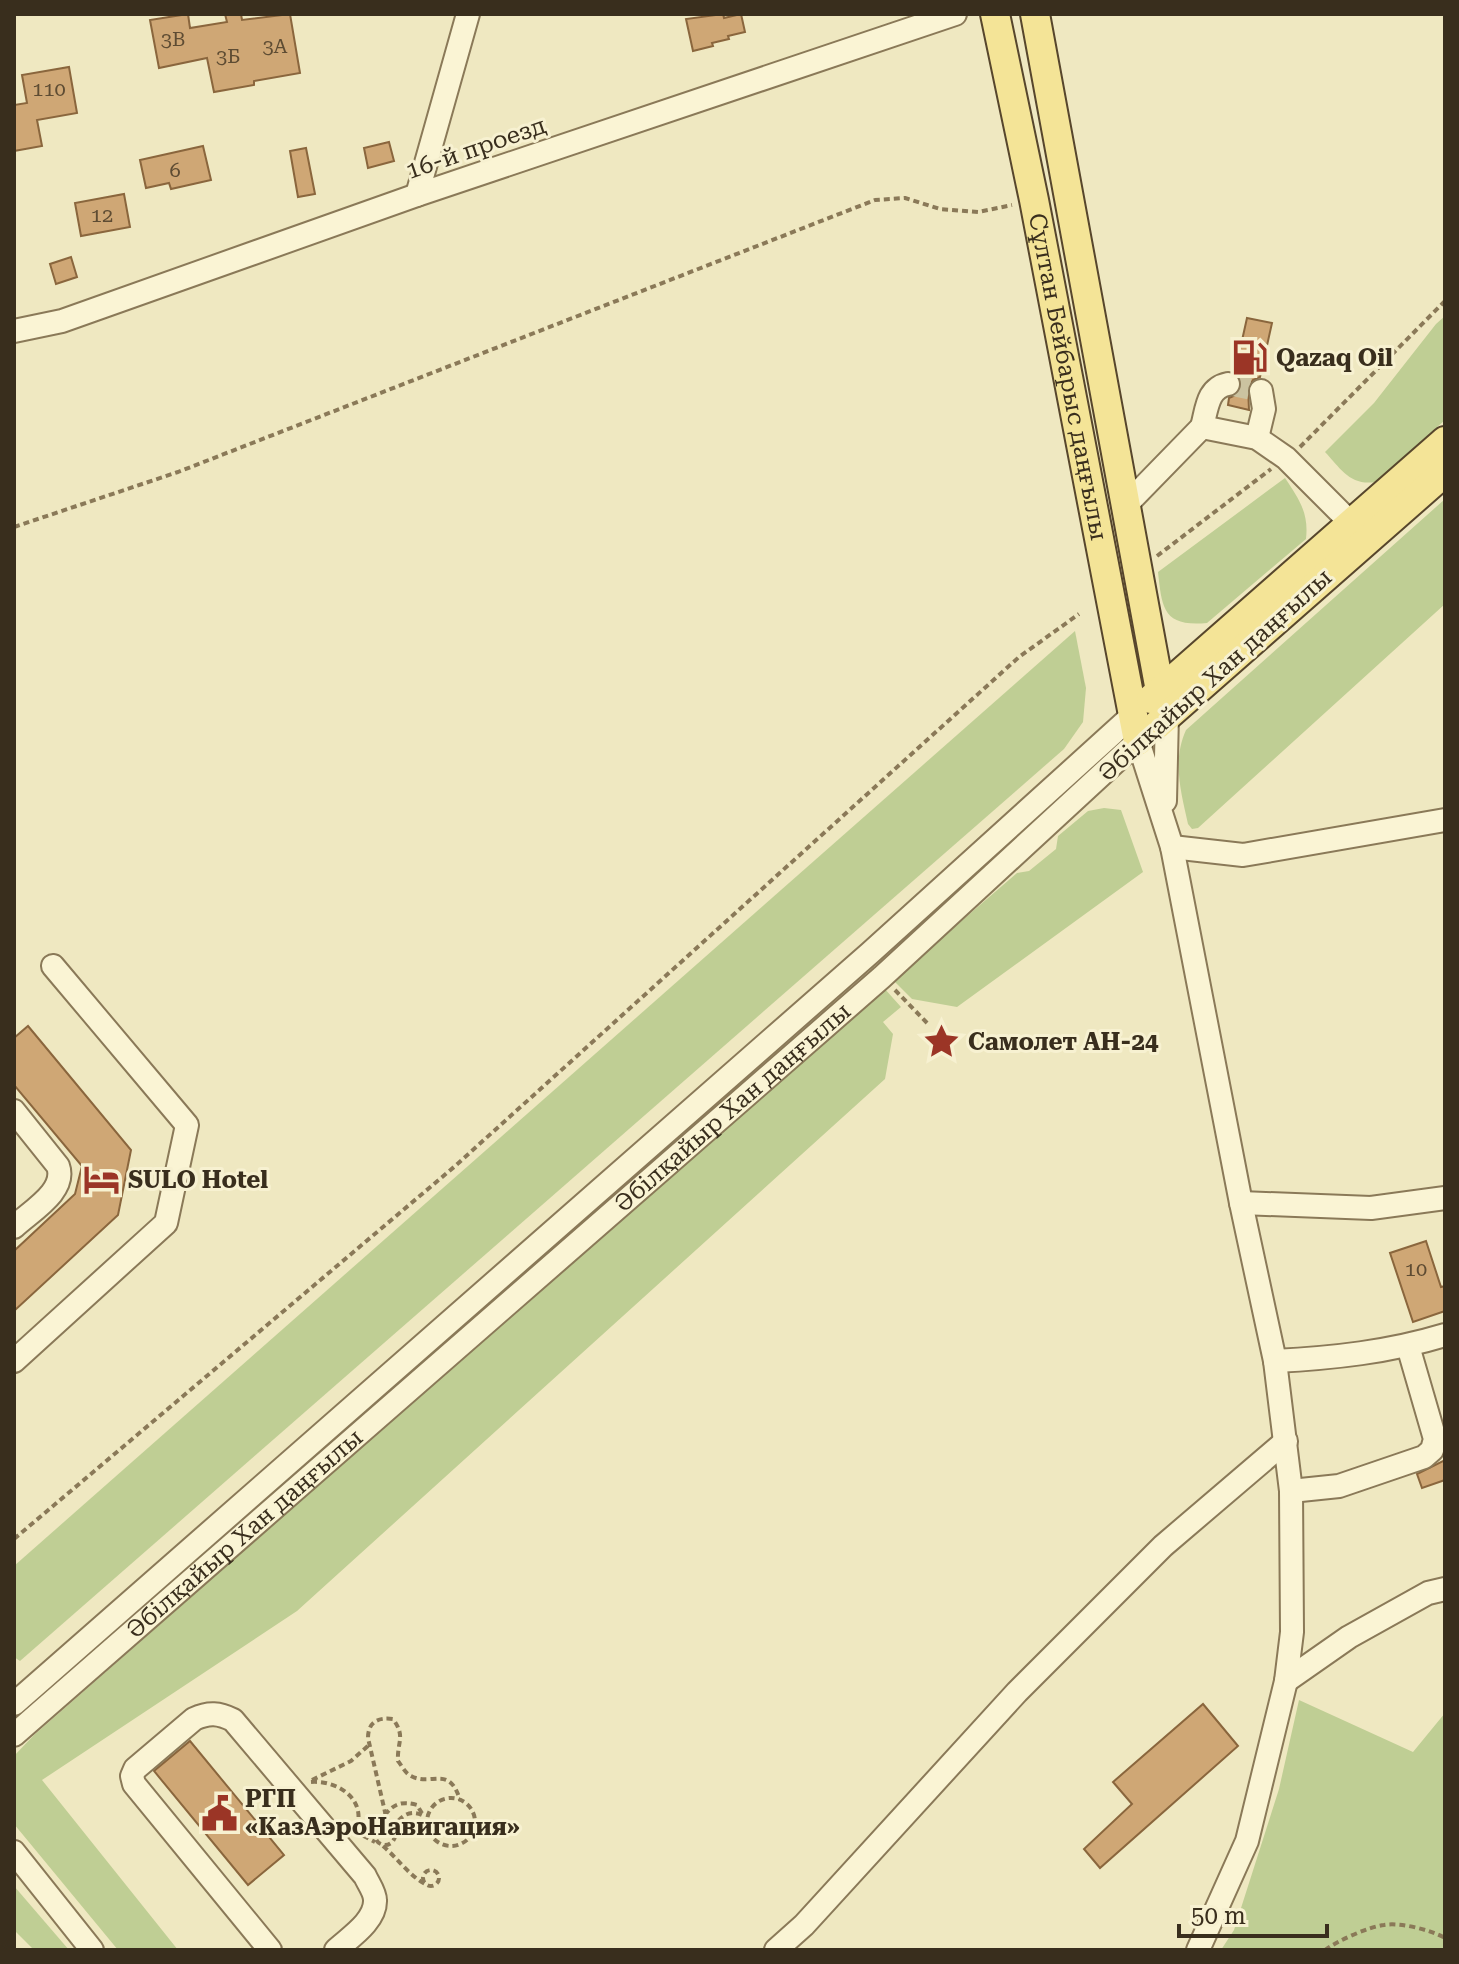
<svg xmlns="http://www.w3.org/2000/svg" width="1459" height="1964" font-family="'Roboto Serif',serif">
	<rect width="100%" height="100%" fill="#efe8c1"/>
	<g fill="#bfce94">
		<path d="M1445 316V420L1376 482C1350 486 1341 469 1325 452L1374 403 1436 324Z"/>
		<path d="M1285 478C1299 499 1309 513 1306 539L1207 623C1163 627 1162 608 1158 572Z"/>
		<path d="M1445 499V604L1198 828 1192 829 1188 824C1181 792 1172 761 1186 730Z"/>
		<path d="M1075 631 1086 688 1083 722 1064 749 20 1661 14 1657V1566Z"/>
		<path d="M1104 808 1121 810 1143 872 957 1007 912 999 893 980 1017 873 1029 871 1056 849 1058 836 1088 811Z"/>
		<path d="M884 988 901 1007 883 1022 893 1034 885 1079 297 1611 42 1780 178 1950H118L14 1824V1756L34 1735Z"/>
		<path d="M1299 1700 1413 1752 1445 1713V1950H1221L1234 1930 1279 1789Z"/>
		<path d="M14 1886 69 1950H34L14 1930Z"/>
	</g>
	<g fill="#cfa775" stroke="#8a663d" stroke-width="2">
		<path d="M188 14 190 28 227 22 225 14H241L242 20 290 14 300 73 254 81V85L214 92 207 58 159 68 150 20Z"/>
		<path d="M723 14 724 18 741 14 745 32 728 36 729 39 712 43 713 46 693 51 686 19Z"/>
		<path d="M69 67 77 113 37 120 42 146 14 151V105L27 103 22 75Z"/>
		<path d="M389 142 394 161 368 168 364 148Z"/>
		<path d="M203 146 211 180 171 189 169 183 146 188 140 160Z"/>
		<path d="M306 148 315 194 298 197 290 151Z"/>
		<path d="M124 194 130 227 81 236 75 203Z"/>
		<path d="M71 257 77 277 56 284 50 264Z"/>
		<path d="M1247 318 1272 323 1260 377 1253 380 1248 387 1249 410 1228 405 1229 398 1238 394 1241 388V379L1235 372Z"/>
		<path d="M28 1026 131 1150 118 1215 14 1311V1251L75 1194 82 1166 14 1085V1038Z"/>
		<path d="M1426 1241 1441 1287 1445 1286V1311L1413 1322 1390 1253Z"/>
		<path d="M1445 1460V1480L1422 1488 1417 1474Z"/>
		<path d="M1203 1704 1238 1746 1100 1868 1084 1849 1132 1804 1113 1782Z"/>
		<path d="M190 1741 284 1855 248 1885 154 1771Z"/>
	</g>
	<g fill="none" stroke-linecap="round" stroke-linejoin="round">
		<path stroke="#cbc3a0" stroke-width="22" stroke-dasharray="22 11" stroke-linecap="butt" d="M1228 384 1261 391"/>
		<defs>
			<g id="minor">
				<path d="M417 195 468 14"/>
				<path d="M14 331 62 321 417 195 955 14"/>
				<path d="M1202 427C1207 409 1207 388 1228 384"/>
				<path d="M1257 438 1264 409 1261 391"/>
				<path d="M1126 505 1202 427 1257 438 1286 458 1352 524"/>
				<path d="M1165 801 1167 715"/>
				<path d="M1172 847 1243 855 1445 820"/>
				<path d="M14 1111 58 1166C67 1191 31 1211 14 1227"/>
				<path d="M1241 1203 1371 1208 1445 1198"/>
				<path d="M14 1361 166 1223 187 1125 53 966"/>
				<path d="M1275 1361C1333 1358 1389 1352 1445 1335"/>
				<path d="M1291 1491 1339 1486 1424 1457 1432 1450 1435 1439 1408 1346"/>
				<path d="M1286 1681 1349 1637 1428 1593 1445 1589"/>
				<path d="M14 1704 870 953 1133 715"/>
				<path id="s1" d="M14 1735 882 977 1138 741 1172 847 1241 1203 1275 1361 1291 1491 1292 1632 1286 1681 1247 1841 1198 1950"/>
				<path d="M14 1852 92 1950"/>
				<path d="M270 1950 134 1784 132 1776 135 1769 194 1719C209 1712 219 1713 233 1720L365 1876C368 1883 375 1892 375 1900 376 1921 349 1938 336 1950"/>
				<path d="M776 1950 804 1925 1017 1692 1163 1546 1286 1441"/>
			</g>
			<g id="major">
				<path id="s2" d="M995 14 1034 200 1138 741"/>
				<path d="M1035 14 1160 691 1167 715"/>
				<path d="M1151 699 1445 441"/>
				<path d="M1157 725 1445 472"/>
			</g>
		</defs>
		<use href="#minor" stroke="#8a7958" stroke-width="26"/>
		<use href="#major" stroke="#57462c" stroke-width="32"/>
		<g stroke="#8a7958" stroke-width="4" stroke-dasharray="6 4" stroke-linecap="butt">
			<path d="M1300 447 1445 301"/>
			<path d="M14 527 178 472 875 200 905 198 940 209 978 212 1012 205"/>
			<path d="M1157 556 1271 469"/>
			<path d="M895 990 929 1025"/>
			<path d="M14 1539 454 1167 1019 657 1079 614"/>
			<path d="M312 1780 351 1761 370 1744"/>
			<path d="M311 1782C339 1780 369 1801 355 1832"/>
			<circle cx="451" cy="1822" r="24"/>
			<path d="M385 1815C394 1803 403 1801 417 1805L423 1815"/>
			<circle cx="385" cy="1835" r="10"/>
			<path d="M388 1825 368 1738C368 1722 378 1717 393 1719 406 1737 397 1741 398 1761 402 1766 405 1773 411 1776 432 1787 449 1764 460 1800"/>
			<path d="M393 1829C399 1817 409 1809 422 1815"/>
			<path d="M354 1834 358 1833 375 1842"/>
			<path d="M383 1846C397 1858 410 1876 425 1884"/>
			<circle cx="431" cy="1878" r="8"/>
			<path d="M1325 1950C1337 1941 1368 1927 1384 1925 1400 1922 1431 1930 1445 1938"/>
		</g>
		<use href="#minor" stroke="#faf4d4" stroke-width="22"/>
		<use href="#major" stroke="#f4e497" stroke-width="28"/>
	</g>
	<defs>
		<symbol id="fuel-bare" viewBox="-9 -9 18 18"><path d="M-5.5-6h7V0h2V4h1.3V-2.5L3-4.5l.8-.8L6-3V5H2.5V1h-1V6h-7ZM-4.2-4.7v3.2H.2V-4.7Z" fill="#9b3526" stroke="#f7f1d1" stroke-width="2.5" paint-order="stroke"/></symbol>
		<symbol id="sight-bare" viewBox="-9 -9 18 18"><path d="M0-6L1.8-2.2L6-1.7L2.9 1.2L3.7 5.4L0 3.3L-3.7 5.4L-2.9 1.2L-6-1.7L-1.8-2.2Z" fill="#9b3526" stroke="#f7f1d1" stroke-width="2.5" paint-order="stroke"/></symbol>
		<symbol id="hotel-bare" viewBox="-9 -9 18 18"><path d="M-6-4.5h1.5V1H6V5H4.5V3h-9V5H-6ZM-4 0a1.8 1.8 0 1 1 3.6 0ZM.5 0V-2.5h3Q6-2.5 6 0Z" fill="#9b3526" stroke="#f7f1d1" stroke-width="2.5" paint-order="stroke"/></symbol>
		<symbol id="civic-bare" viewBox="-9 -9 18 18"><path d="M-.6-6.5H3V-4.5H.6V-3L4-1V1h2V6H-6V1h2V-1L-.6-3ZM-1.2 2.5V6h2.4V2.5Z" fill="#9b3526" stroke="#f7f1d1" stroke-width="2.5" paint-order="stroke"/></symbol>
	</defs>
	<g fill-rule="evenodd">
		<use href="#fuel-bare" x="1224" y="332" width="51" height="51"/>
		<use href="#sight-bare" x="916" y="1016" width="51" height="51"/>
		<use href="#hotel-bare" x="76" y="1154" width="51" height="51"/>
		<use href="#civic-bare" x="194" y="1788" width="51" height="51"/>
	</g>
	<g text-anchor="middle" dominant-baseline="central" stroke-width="6" stroke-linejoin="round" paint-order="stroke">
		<g font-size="20" fill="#5e4c33">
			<text x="173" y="39">3В</text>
			<text x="275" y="46">3А</text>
			<text x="228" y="56">3Б</text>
			<text x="49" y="89">110</text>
			<text x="175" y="170">6</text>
			<text x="102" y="215">12</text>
			<text x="1416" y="1269">10</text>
		</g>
		<g font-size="24" fill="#392e1d" stroke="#f7f1d1">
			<text transform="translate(476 148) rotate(-19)">16-й проезд</text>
			<text stroke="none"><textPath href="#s2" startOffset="370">Сұлтан Бейбарыс даңғылы</textPath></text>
			<text transform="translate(1215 675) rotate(-42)">Әбілқайыр Хан даңғылы</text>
			<text stroke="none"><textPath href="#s1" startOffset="954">Әбілқайыр Хан даңғылы</textPath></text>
			<text stroke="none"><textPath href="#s1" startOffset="306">Әбілқайыр Хан даңғылы</textPath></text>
		</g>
		<g font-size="24" font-weight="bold" fill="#392e1d" stroke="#f7f1d1" text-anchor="start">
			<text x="1276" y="358">Qazaq Oil</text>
			<text x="968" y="1042">Самолет АН-24</text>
			<text x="128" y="1180">SULO Hotel</text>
			<text x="245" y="1799">РГП<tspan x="245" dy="28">«КазАэроНавигация»</tspan></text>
		</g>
	</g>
	<rect width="1459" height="1964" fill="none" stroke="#392e1d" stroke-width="32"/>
	<path d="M1179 1924v12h148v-12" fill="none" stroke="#392e1d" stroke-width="4"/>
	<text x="1191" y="1924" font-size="24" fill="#392e1d" stroke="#f7f1d1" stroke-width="6" paint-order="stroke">50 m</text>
</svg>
